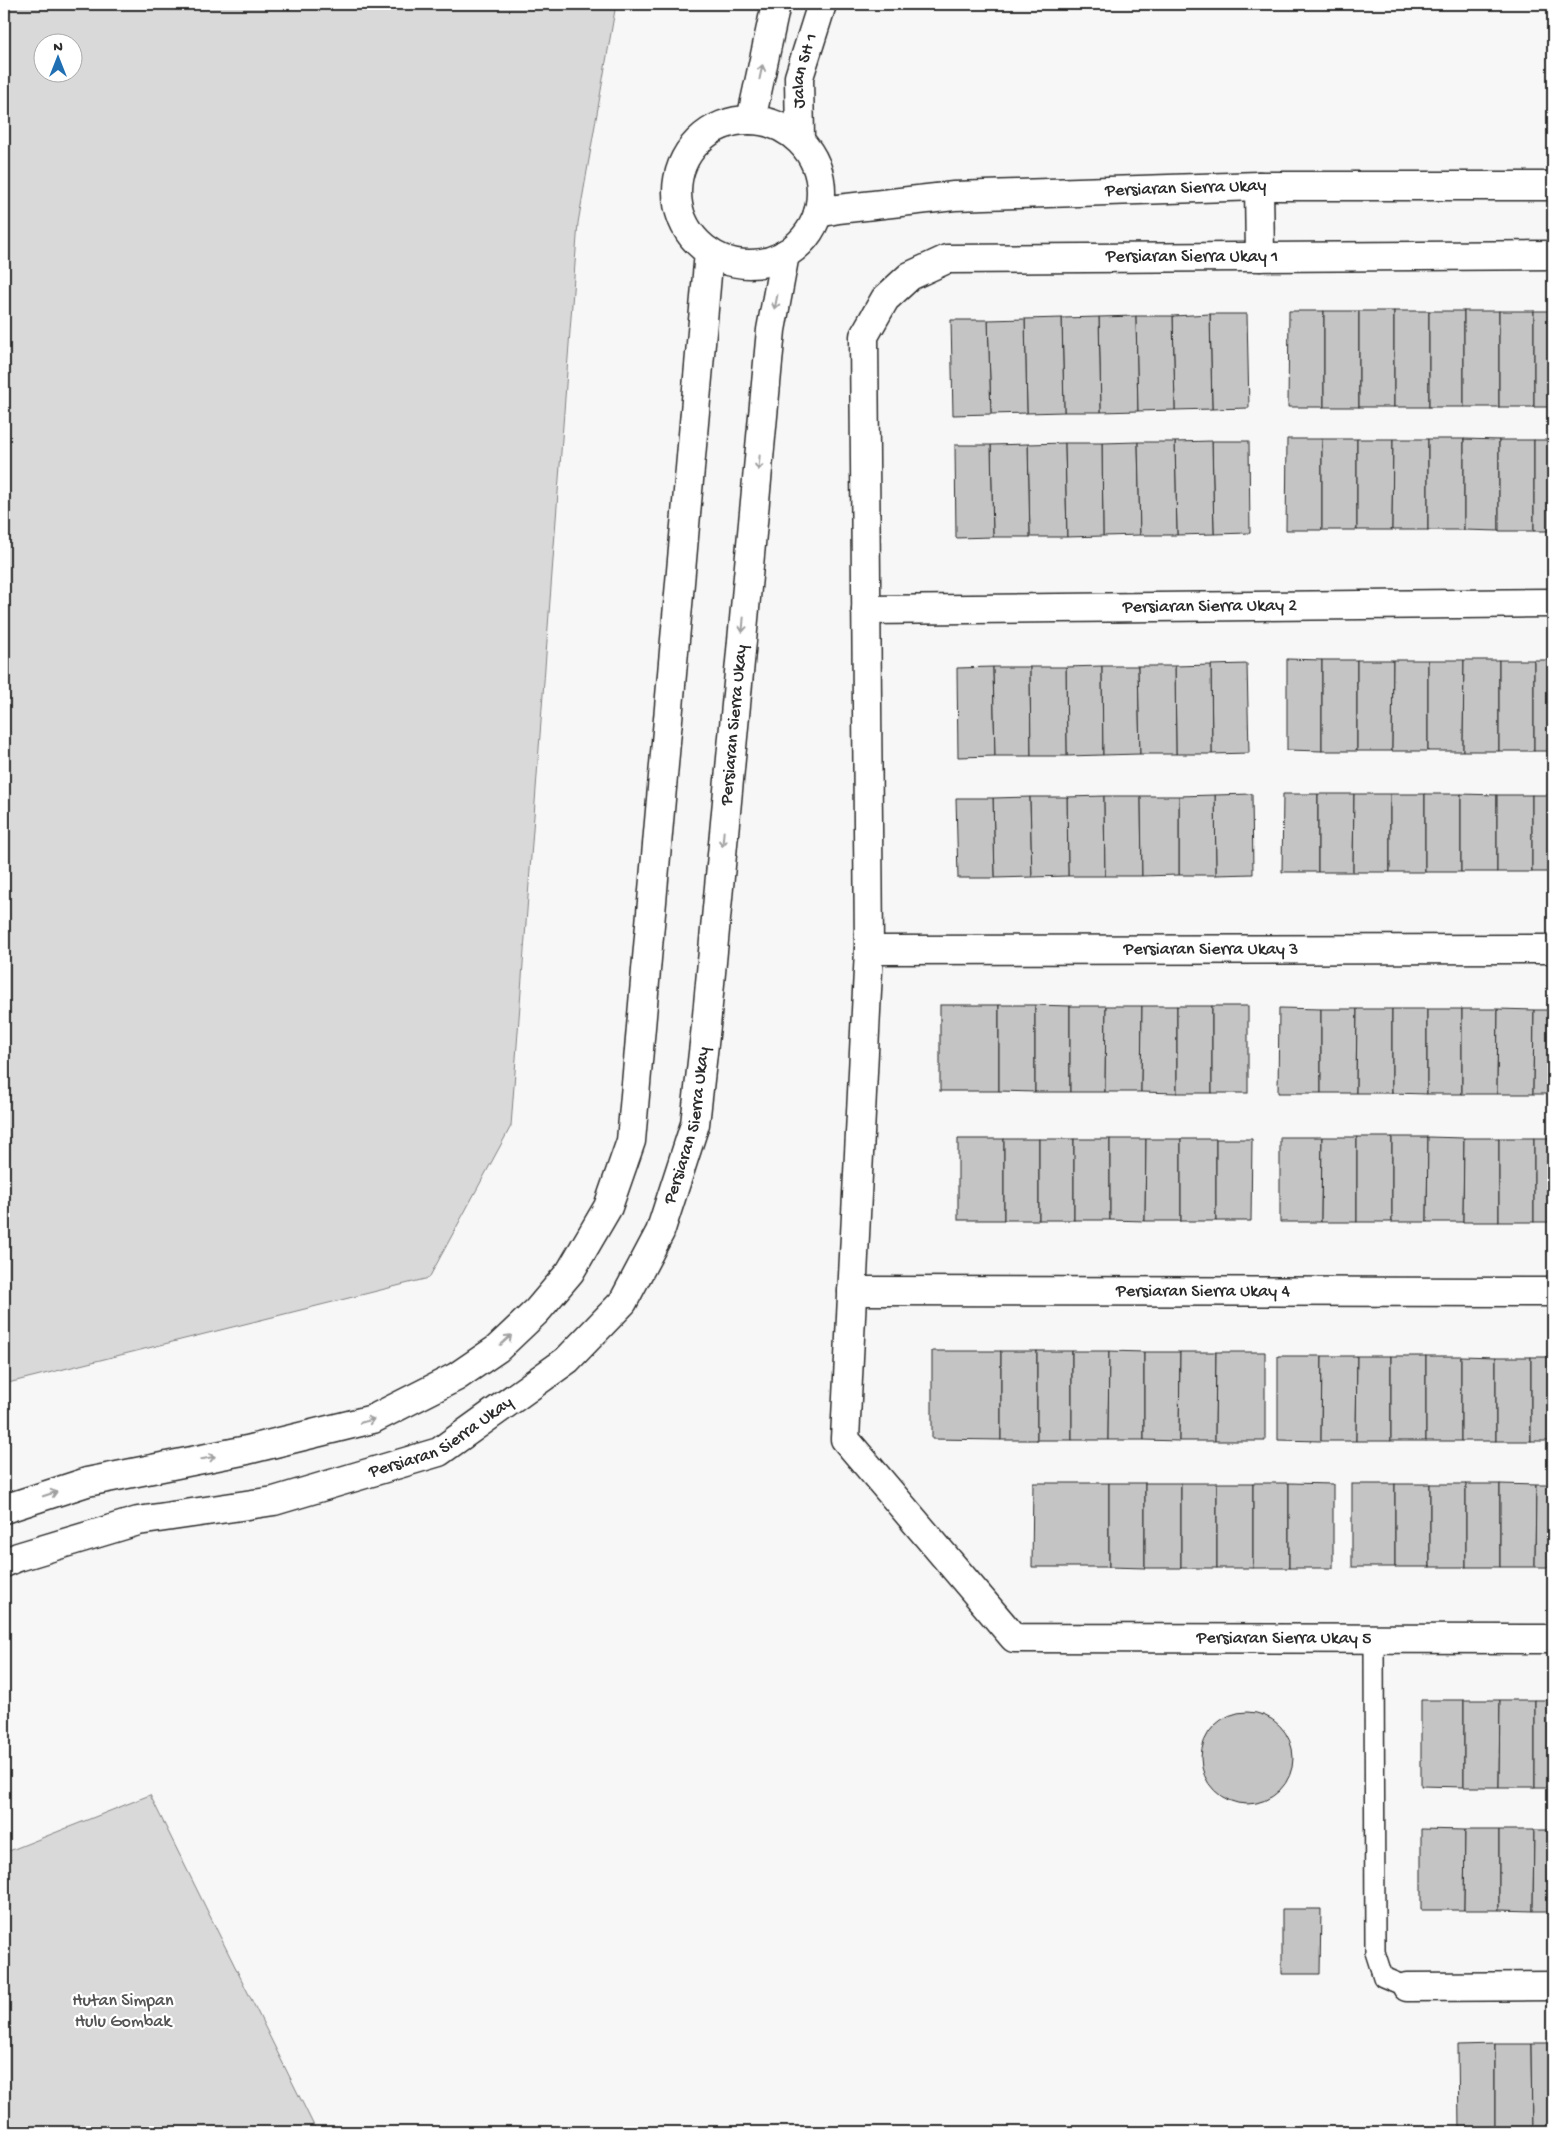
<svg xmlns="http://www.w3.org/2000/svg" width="1557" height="2136" font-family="'Gochi Hand',sans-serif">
	<rect width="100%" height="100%" fill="#f7f7f7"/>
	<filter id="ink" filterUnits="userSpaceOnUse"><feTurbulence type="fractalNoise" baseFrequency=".02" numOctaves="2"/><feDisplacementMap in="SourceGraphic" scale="10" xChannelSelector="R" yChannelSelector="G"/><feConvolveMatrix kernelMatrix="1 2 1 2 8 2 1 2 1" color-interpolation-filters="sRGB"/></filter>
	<g filter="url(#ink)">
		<g fill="#d9d9d9" stroke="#828282" fill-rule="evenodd">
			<path d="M4 4H616L578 223 511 1126 429 1278 4 1384ZM42 42H72V72H42Z"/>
			<path d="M150 1795 317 2132H4V1853Z"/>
		</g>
		<g fill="#c4c4c4" stroke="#2b2b2b">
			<path d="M1289 311H1324V407H1288Z"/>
			<rect x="1324" y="311" width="35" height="96"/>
			<rect x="1359" y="311" width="35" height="96"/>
			<rect x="1394" y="311" width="35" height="96"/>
			<rect x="1429" y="311" width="35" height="96"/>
			<rect x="1464" y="311" width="35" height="96"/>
			<rect x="1499" y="311" width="35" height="96"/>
			<rect x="1534" y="311" width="19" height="96"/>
			<path d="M1210 314H1247L1249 408 1212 409Z"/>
			<path d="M1210 314 1212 409 1175 410 1173 316Z"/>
			<path d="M1136 316 1138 411 1101 412 1099 317Z"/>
			<path d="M1136 316H1173L1175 410 1138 411Z"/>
			<path d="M1099 317 1101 412H1064L1062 318Z"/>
			<path d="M1062 318 1064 412 1027 413 1025 319Z"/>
			<path d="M1025 319 1027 413 991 414 988 320Z"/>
			<path d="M951 320H988L991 414 953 415Z"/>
			<path d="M1287 439H1322V530H1286Z"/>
			<rect x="1322" y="439" width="35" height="91"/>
			<path d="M1357 439H1393L1392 530H1357Z"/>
			<path d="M1393 439H1428V530H1392Z"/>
			<rect x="1428" y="439" width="36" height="91"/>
			<path d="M1464 439 1499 440V531L1464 530Z"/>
			<rect x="1499" y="440" width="35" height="91"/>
			<rect x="1534" y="440" width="19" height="91"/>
			<path d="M1212 441H1249L1250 533 1214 534Z"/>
			<path d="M1212 441 1214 534 1177 535 1175 442Z"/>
			<path d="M1138 442 1140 535 1103 536 1102 443Z"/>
			<path d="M1138 442H1175L1177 535H1140Z"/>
			<path d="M1065 443 1067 537H1030L1028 444Z"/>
			<path d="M1065 443H1102L1103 536 1067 537Z"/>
			<path d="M1028 444 1030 537H993L991 445Z"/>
			<path d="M955 445H991L993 537 956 538Z"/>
			<path d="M1287 659 1322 660V751L1287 750Z"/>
			<rect x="1322" y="660" width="35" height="91"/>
			<path d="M1357 660H1393L1392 751H1357Z"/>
			<path d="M1393 660H1428V751H1392Z"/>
			<path d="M1428 660H1464L1463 751H1428Z"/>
			<path d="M1464 660H1499V751H1463Z"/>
			<rect x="1499" y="660" width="35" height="91"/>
			<rect x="1534" y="660" width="19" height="91"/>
			<path d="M1247 664 1249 753 1212 754 1211 665Z"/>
			<path d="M1211 665 1212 754H1176L1175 666Z"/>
			<path d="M1102 666 1103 755 1067 756 1066 667Z"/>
			<path d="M1102 666H1138L1140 754 1103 755Z"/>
			<path d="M1138 666H1175L1176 754H1140Z"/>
			<path d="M993 667 995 756 958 757 957 668Z"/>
			<path d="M993 667H1030L1031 756H995Z"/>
			<path d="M1030 667H1066L1067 756H1031Z"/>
			<path d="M1252 794 1253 874 1216 875 1215 795Z"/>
			<path d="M1283 794H1318V872H1282Z"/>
			<path d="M1318 794H1354L1353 872H1318Z"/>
			<path d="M1354 794H1390V872H1353Z"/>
			<rect x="1390" y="794" width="35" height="78"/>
			<rect x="1425" y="794" width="36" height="78"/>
			<path d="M1461 794 1497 795V872H1461Z"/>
			<path d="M1215 795 1216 875H1179V796Z"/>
			<rect x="1497" y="795" width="35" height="77"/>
			<rect x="1532" y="795" width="21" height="77"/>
			<path d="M1104 796 1105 876H1068L1067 797Z"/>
			<path d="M1104 796H1141L1142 876H1105Z"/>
			<path d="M1141 796H1179V875L1142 876Z"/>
			<path d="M1030 797 1032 877 995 878 993 798Z"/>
			<path d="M1030 797H1067L1068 876 1032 877Z"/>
			<path d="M956 798H993L995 878H958Z"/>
			<rect x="940" y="1005" width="59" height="86"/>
			<path d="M999 1005H1035V1092L999 1091Z"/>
			<path d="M1035 1005 1070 1006V1092H1035Z"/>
			<path d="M1070 1006H1106L1105 1092H1070Z"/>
			<path d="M1106 1006H1142L1141 1092H1105Z"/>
			<path d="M1142 1006H1177V1093L1141 1092Z"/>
			<rect x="1177" y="1006" width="35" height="87"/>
			<rect x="1212" y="1006" width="36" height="87"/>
			<path d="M1279 1008 1321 1009V1093H1278Z"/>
			<path d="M1321 1009H1357L1356 1093H1321Z"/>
			<path d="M1357 1009H1392V1093H1356Z"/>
			<path d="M1392 1009H1427V1094L1392 1093Z"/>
			<rect x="1427" y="1009" width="35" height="85"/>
			<path d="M1462 1009H1498L1497 1094H1462Z"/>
			<path d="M1498 1009 1534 1010 1533 1094H1497Z"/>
			<path d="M1534 1010H1553V1094H1533Z"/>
			<path d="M1280 1137H1322L1321 1222H1280Z"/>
			<path d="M1322 1137H1357V1222H1321Z"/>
			<rect x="1357" y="1137" width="35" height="85"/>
			<path d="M1392 1137H1428L1427 1222H1392Z"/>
			<path d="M1428 1137 1464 1138 1463 1222H1427Z"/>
			<path d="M1464 1138H1499V1222H1463Z"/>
			<rect x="1499" y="1138" width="35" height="84"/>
			<rect x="1534" y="1138" width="19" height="84"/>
			<rect x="958" y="1139" width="46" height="81"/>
			<rect x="1004" y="1139" width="35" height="81"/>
			<rect x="1039" y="1139" width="35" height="81"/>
			<rect x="1074" y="1139" width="36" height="81"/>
			<path d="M1110 1139H1146L1145 1221 1110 1220Z"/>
			<path d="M1146 1139H1181V1221H1145Z"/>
			<rect x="1181" y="1139" width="35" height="82"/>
			<path d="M1216 1139H1252L1251 1221H1216Z"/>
			<path d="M932 1351H1001V1440L932 1439Z"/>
			<rect x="1001" y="1351" width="36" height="89"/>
			<rect x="1037" y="1351" width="35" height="89"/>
			<path d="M1072 1351H1109L1108 1440H1072Z"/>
			<path d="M1109 1351 1144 1352V1440H1108Z"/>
			<path d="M1144 1352H1180L1179 1441 1144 1440Z"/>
			<path d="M1180 1352H1216L1215 1441H1179Z"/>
			<path d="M1216 1352H1265V1441H1215Z"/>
			<path d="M1278 1356H1322L1321 1441 1278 1440Z"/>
			<path d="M1322 1356H1357L1356 1441H1321Z"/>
			<path d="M1357 1356H1391V1441H1356Z"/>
			<rect x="1391" y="1356" width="35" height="85"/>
			<rect x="1426" y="1356" width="35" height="85"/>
			<path d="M1461 1356 1496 1357V1441H1461Z"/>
			<rect x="1496" y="1357" width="35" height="84"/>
			<rect x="1531" y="1357" width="22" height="84"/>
			<path d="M1033 1483H1109V1567H1032Z"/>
			<path d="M1109 1483H1145V1568L1109 1567Z"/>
			<rect x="1145" y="1483" width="36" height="85"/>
			<rect x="1181" y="1483" width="36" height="85"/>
			<rect x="1217" y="1483" width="36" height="85"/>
			<rect x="1253" y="1483" width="36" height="85"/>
			<path d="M1289 1483 1333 1484V1568H1289Z"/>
			<rect x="1352" y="1484" width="43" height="83"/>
			<rect x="1395" y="1484" width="35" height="83"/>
			<rect x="1430" y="1484" width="36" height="83"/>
			<rect x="1466" y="1484" width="34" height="83"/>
			<path d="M1500 1484 1536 1485 1535 1567H1500Z"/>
			<path d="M1536 1485H1553V1567H1535Z"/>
			<path d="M1421 1700H1464V1787L1421 1786Z"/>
			<path d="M1464 1700H1500L1499 1787H1464Z"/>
			<path d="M1500 1700H1535V1787H1499Z"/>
			<rect x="1535" y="1700" width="18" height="87"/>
			<circle cx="1247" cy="1758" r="46"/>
			<path d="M1421 1829 1465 1830 1464 1910H1421Z"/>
			<path d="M1465 1830H1499V1910H1464Z"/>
			<path d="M1499 1830H1534L1533 1911 1499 1910Z"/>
			<path d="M1534 1830H1553V1911H1533Z"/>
			<path d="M1282 1909H1321L1320 1974H1282Z"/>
			<path d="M1495 2044V2132H1459L1458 2045Z"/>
			<path d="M1495 2044H1531L1532 2132H1495Z"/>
			<path d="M1531 2044H1553V2132H1532Z"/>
		</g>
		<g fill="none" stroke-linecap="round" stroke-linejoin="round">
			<defs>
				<path id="service" d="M1374 1639 1375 1952 1383 1977 1407 1987"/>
				<g id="minor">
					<path d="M751 120 776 4"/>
					<path id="s1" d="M800 140 799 77 822 4"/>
					<path d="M1259 186 1260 257"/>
					<path id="s2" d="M818 213 838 209 954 196 1259 186H1553"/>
					<path id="s3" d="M1553 255 947 259 910 276 885 299 864 336 869 950 845 1439 1014 1638 1553 1639"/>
					<path id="s4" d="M866 610 1553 603"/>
					<path id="s5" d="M869 950 1553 949"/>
					<path id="s6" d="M852 1291 1553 1292"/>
					<path d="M1407 1987 1553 1986"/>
				</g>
				<g id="tertiary">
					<circle cx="749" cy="192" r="72"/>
					<path d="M4 1509 87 1482 247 1450 373 1419 456 1377 497 1349 537 1311 570 1272 608 1207 631 1141 709 252"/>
					<path id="s7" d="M4 1563 18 1557 138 1521 274 1501 439 1452 567 1360 623 1302 660 1232 695 1124 706 1026 771 330 785 254"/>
				</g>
			</defs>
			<use href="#service" stroke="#2b2b2b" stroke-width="22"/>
			<use href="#minor" stroke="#2b2b2b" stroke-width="31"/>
			<use href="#tertiary" stroke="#2b2b2b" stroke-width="31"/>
			<use href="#service" stroke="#fff" stroke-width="19"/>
			<use href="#minor" stroke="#fff" stroke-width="28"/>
			<use href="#tertiary" stroke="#fff" stroke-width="28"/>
		</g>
		<defs><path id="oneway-shaft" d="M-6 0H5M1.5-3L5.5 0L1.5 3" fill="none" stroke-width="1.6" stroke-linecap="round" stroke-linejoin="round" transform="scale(1.25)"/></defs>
		<g stroke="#a0a0a0">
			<use href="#oneway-shaft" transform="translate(761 72) rotate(-78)"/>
			<use href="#oneway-shaft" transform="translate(776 302) rotate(101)"/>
			<use href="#oneway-shaft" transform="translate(759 463) rotate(95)"/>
			<use href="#oneway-shaft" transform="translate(743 625) rotate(95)"/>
			<use href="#oneway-shaft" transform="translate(723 839) rotate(95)"/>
			<use href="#oneway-shaft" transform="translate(506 1340) rotate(-43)"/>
			<use href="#oneway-shaft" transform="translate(367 1421) rotate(-16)"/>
			<use href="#oneway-shaft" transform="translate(208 1458) rotate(-11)"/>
			<use href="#oneway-shaft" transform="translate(50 1494) rotate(-18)"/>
		</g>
	</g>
	<g text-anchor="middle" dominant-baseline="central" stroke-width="4.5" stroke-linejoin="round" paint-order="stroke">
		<g font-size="18" fill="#2b2b2b" stroke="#fff">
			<text stroke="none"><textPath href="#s1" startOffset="70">Jalan SH 1</textPath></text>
			<text stroke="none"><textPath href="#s2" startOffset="369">Persiaran Sierra Ukay</textPath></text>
			<text x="1192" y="257">Persiaran Sierra Ukay 1</text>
			<text stroke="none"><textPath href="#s4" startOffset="344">Persiaran Sierra Ukay 2</textPath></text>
			<text stroke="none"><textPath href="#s7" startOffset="1282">Persiaran Sierra Ukay</textPath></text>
			<text stroke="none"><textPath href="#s5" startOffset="342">Persiaran Sierra Ukay 3</textPath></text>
			<text stroke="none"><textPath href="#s7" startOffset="878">Persiaran Sierra Ukay</textPath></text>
			<text stroke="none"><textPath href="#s6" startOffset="351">Persiaran Sierra Ukay 4</textPath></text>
			<text stroke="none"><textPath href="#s7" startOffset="458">Persiaran Sierra Ukay</textPath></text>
			<text stroke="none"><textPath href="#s3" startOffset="2358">Persiaran Sierra Ukay 5</textPath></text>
		</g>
		<g font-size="18" fill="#565656" stroke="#fff">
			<text x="123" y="2001">Hutan Simpan<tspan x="123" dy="21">Hulu Gombak</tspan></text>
		</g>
	</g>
	<rect width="1557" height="2136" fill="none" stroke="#fff" stroke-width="20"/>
	<rect x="10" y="10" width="1537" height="2116" fill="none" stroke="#2b2b2b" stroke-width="2" filter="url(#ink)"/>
	<g transform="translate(58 58)"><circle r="24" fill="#ffffff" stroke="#aaaaaa"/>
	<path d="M0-4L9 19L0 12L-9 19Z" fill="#1f6fb2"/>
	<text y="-8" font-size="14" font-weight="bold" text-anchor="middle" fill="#2b2b2b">N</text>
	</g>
</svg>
